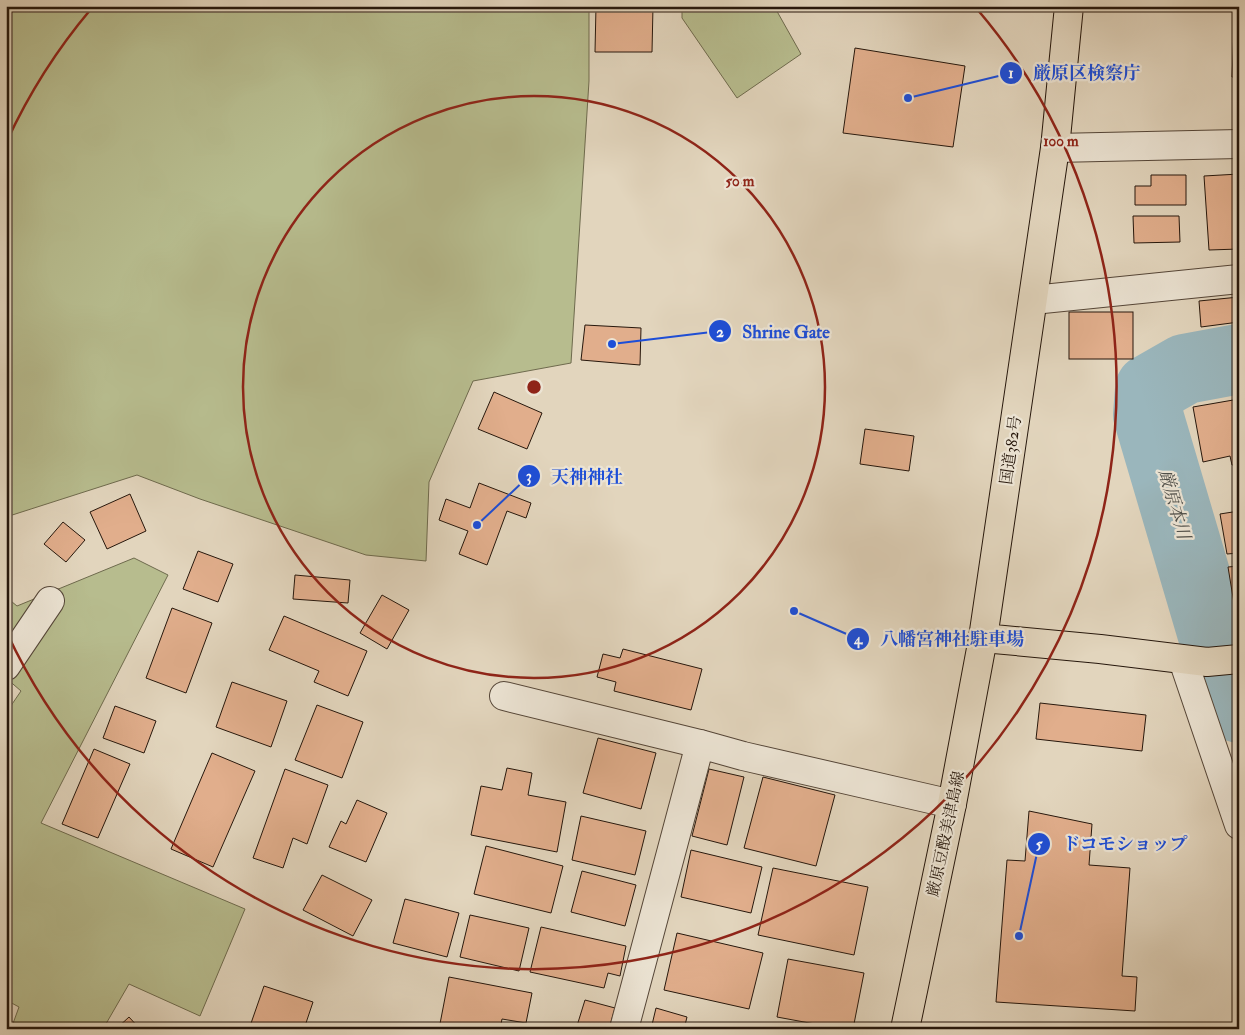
<svg xmlns="http://www.w3.org/2000/svg" width="1245" height="1035" font-family="'IM FELL Double Pica','Noto Serif JP',serif">
	<rect width="100%" height="100%" fill="#e2d5bd"/>
	<filter id="stains"><feTurbulence type="fractalNoise" baseFrequency=".004" numOctaves="4"/><feColorMatrix values="0 0 0 0 .2 0 0 0 0 .09 0 0 0 0 .02 0 0 0 .5 -.17"/></filter>
	<radialGradient id="worn" r=".72"><stop offset=".6" stop-color="#630" stop-opacity="0"/><stop offset="1" stop-color="#630" stop-opacity=".3"/></radialGradient>
	<g fill="#b7bc8e" stroke="#6e6a4d">
		<path d="M6 6H589V81L571 363 473 381 429 482 426 561 366 555 200 499 137 475 6 517Z"/>
		<path d="M682 6H774L801 54 737 98 682 18Z"/>
		<path d="M134 558 168 575 41 823 245 909 200 1016 129 984 103 1029H11L19 1007 6 1000V713L21 691 6 678V597L17 606Z"/>
	</g>
	<g fill="none" stroke-linecap="round" stroke-linejoin="round">
		<path stroke="#9ab6bc" stroke-width="70" d="M1239 359 1185 369 1150 389 1148 415 1223 669 1239 708"/>
	</g>
	<g fill="#e1ae8c" stroke="#26170c">
		<path d="M596 6H653L652 52H595Z"/>
		<path d="M1165 6H1205L1204 10Z"/>
		<path d="M1235 6H1239V77H1232Z"/>
		<path d="M855 48 965 66 953 147 843 133Z"/>
		<path d="M1239 174V249L1209 250 1204 176Z"/>
		<path d="M1151 175H1186V205H1135V186H1151Z"/>
		<path d="M1133 216H1179L1180 242 1134 243Z"/>
		<path d="M1239 297V322L1201 327 1199 301Z"/>
		<rect x="1069" y="312" width="64" height="47"/>
		<path d="M585 325 641 328 640 365 581 360Z"/>
		<path d="M494 392 542 413 527 449 478 429Z"/>
		<path d="M1239 399V464L1232 465 1230 456 1203 462 1193 407Z"/>
		<path d="M865 429 914 436 909 471 860 464Z"/>
		<path d="M479 483 531 503 526 518 507 511 487 565 459 554 468 531 439 520 446 499 470 508Z"/>
		<path d="M130 494 146 531 107 549 90 512Z"/>
		<path d="M1239 511V553L1227 554 1220 514Z"/>
		<path d="M63 522 85 540 66 562 44 544Z"/>
		<path d="M198 551 233 564 218 602 183 589Z"/>
		<path d="M1239 566V628H1238L1228 567Z"/>
		<path d="M295 575 350 580 348 603 293 599Z"/>
		<path d="M382 595 409 610 387 649 360 633Z"/>
		<path d="M172 608 212 623 186 693 146 678Z"/>
		<path d="M284 616 367 651 348 696 314 682 319 671 269 650Z"/>
		<path d="M623 649 702 669 691 710 614 691 616 682 597 677 603 654 620 658Z"/>
		<path d="M232 682 287 701 271 747 216 727Z"/>
		<path d="M1040 703 1146 715 1142 751 1036 739Z"/>
		<path d="M317 705 363 722 342 778 295 760Z"/>
		<path d="M115 706 156 721 144 753 103 738Z"/>
		<path d="M598 738 656 753 641 809 583 793Z"/>
		<path d="M94 749 130 764 98 838 62 824Z"/>
		<path d="M212 753 255 771 213 867 171 849Z"/>
		<path d="M507 768 532 773 528 795 566 802 557 852 471 835 481 786 502 790Z"/>
		<path d="M285 769 328 785 307 844 293 838 283 868 253 858Z"/>
		<path d="M709 769 744 777 727 845 692 836Z"/>
		<path d="M763 777 835 795 816 866 744 848Z"/>
		<path d="M357 800 387 813 366 862 329 847 341 821 346 824Z"/>
		<path d="M1029 811 1092 824 1089 865 1130 868 1122 976 1137 977 1135 1011 996 1002 1007 860 1025 861Z"/>
		<path d="M581 816 646 831 635 875 572 860Z"/>
		<path d="M486 846 563 866 551 913 474 894Z"/>
		<path d="M691 850 762 867 751 913 681 897Z"/>
		<path d="M773 868 868 887 854 955 758 935Z"/>
		<path d="M582 871 636 885 625 926 571 912Z"/>
		<path d="M322 875 372 900 353 936 303 910Z"/>
		<path d="M405 899 459 913 447 957 393 943Z"/>
		<path d="M470 915 529 928 519 971 460 957Z"/>
		<path d="M541 927 626 946 620 976 608 973 604 988 530 972Z"/>
		<path d="M677 933 763 953 749 1009 664 990Z"/>
		<path d="M788 959 864 973 853 1029H842L777 1017Z"/>
		<path d="M449 977 532 993 526 1023 502 1019 500 1029H439Z"/>
		<path d="M264 986 313 1002 304 1029H249Z"/>
		<path d="M585 1000 615 1008 609 1029H576Z"/>
		<path d="M656 1008 687 1017 684 1029H651Z"/>
		<path d="M129 1017 140 1029H116Z"/>
	</g>
	<g fill="none" stroke-linecap="round" stroke-linejoin="round">
		<defs>
			<g id="minor">
				<path d="M1055 148 1239 144"/>
				<path d="M1033 300 1239 279"/>
				<path d="M1183 660 1239 825"/>
				<path d="M6 666 50 601"/>
				<path d="M504 696 700 744"/>
				<path d="M624 1029 700 744 743 756 952 804"/>
			</g>
			<path id="major" d="M905 1029 952 804 983 638"/>
			<path id="highway" d="M1069 6 1055 148 983 638 1100 649 1207 662 1239 659"/>
		</defs>
		<use href="#minor" stroke="#554638" stroke-width="30"/>
		<use href="#major" stroke="#26170c" stroke-width="30"/>
		<use href="#highway" stroke="#26170c" stroke-width="30"/>
		<use href="#minor" stroke="#ece4d4" stroke-width="28"/>
		<use href="#major" stroke="#e2d5bd" stroke-width="28"/>
		<use href="#highway" stroke="#e2d5bd" stroke-width="28"/>
	</g>
	<g fill="none" stroke="#8f2418" stroke-width="2.5">
		<circle cx="534" cy="387" r="291"/>
		<path d="M7 141A582 582 0 0 1 91 9M977 9A582 582 0 1 1 7 633"/>
	</g>
	<g text-anchor="middle" dominant-baseline="central" stroke-width="4.5" stroke-linejoin="round" paint-order="stroke">
		<g font-size="16" fill="#26170c" stroke="#ece4d4">
			<text transform="translate(1011 450) rotate(-82)">国道382号</text>
			<text transform="translate(946 834) rotate(-78)">厳原豆酘美津島線</text>
		</g>
		<g font-size="18" font-style="italic" fill="#4f4f4a" stroke="#ece4d4">
			<text transform="translate(1174 504) rotate(74)">厳原本川</text>
		</g>
	</g>
	<circle cx="534" cy="387" r="8" fill="#8f2418" stroke="#ece4d4" stroke-width="2.5"/>
	<g font-size="15" text-anchor="middle" font-weight="bold" fill="#8f2418" stroke="#ece4d4" stroke-width="4.5" stroke-linejoin="round" paint-order="stroke">
		<text x="1061" y="146">100 m</text>
		<text x="740" y="186">50 m</text>
	</g>
	<path fill="none" stroke="#1d4ed8" stroke-width="2" d="M908 98L1011 73M612 344L720 331M477 525L529 476M794 611L858 639M1019 936L1039 844"/>
	<g fill="#1d4ed8" stroke="#ece4d4" stroke-width="2">
		<circle cx="908" cy="98" r="5"/>
		<circle cx="612" cy="344" r="5"/>
		<circle cx="477" cy="525" r="5"/>
		<circle cx="794" cy="611" r="5"/>
		<circle cx="1019" cy="936" r="5"/>
		<circle cx="1011" cy="73" r="12"/>
		<circle cx="720" cy="331" r="12"/>
		<circle cx="529" cy="476" r="12"/>
		<circle cx="858" cy="639" r="12"/>
		<circle cx="1039" cy="844" r="12"/>
	</g>
	<g font-size="15" text-anchor="middle" font-weight="bold" fill="#fff">
		<text x="1011" y="78">1</text>
		<text x="720" y="337">2</text>
		<text x="529" y="481">3</text>
		<text x="858" y="644">4</text>
		<text x="1039" y="849">5</text>
	</g>
	<g font-size="18" text-anchor="middle" font-weight="bold" fill="#1d4ed8" stroke="#ece4d4" stroke-width="4.5" stroke-linejoin="round" paint-order="stroke">
		<text x="1087" y="79">厳原区検察庁</text>
		<text x="786" y="338">Shrine Gate</text>
		<text x="587" y="483">天神神社</text>
		<text x="952" y="645">八幡宮神社駐車場</text>
		<text x="1125" y="850">ドコモショップ</text>
	</g>
	<rect width="1245" height="1035" fill="none" stroke="#e2d5bd" stroke-width="25"/>
	<rect x="8" y="8" width="1230" height="1020" fill="none" stroke="#26170c" stroke-width="2.5"/>
	<rect x="12" y="12" width="1220" height="1010" fill="none" stroke="#26170c"/>
	<rect width="100%" height="100%" filter="url(#stains)"/>
	<rect width="100%" height="100%" fill="url(#worn)"/>
</svg>
